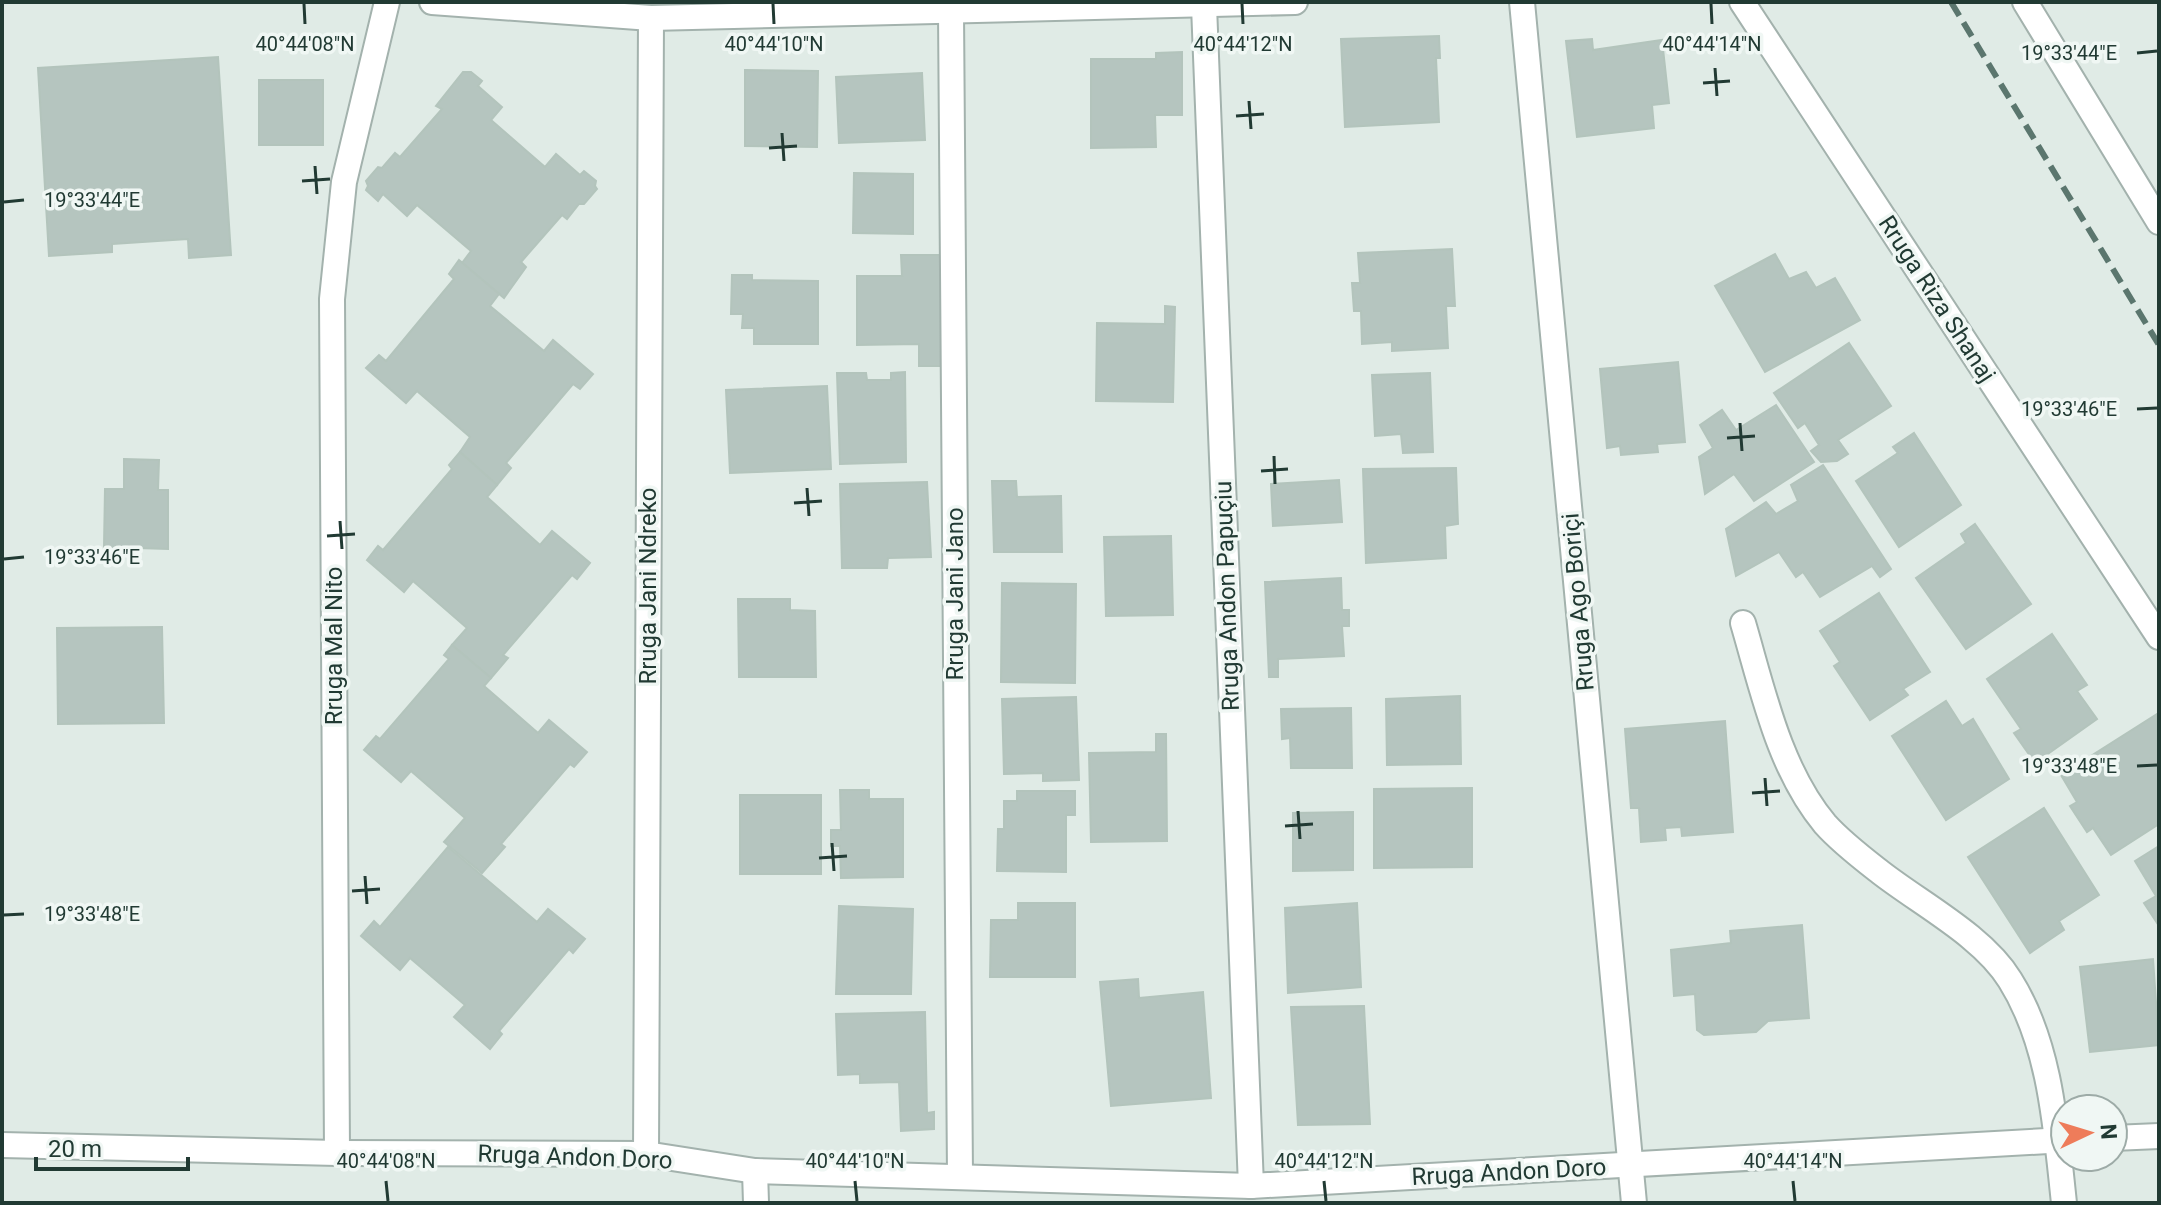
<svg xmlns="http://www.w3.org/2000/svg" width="2161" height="1205" font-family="Roboto,sans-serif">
	<rect width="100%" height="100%" fill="#e0ebe6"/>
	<g fill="#b5c5bf" stroke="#b3c4bc" stroke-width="2">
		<path d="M1439 36 1440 58H1436L1439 122 1345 127 1341 39Z"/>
		<path d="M1592 39 1593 50 1662 40 1669 103 1652 105 1654 128 1577 137 1566 41Z"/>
		<path d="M1182 52V115H1155L1156 147 1091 148V59H1156V53Z"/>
		<path d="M218 57 231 255 189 258 188 239 112 244V252L49 256 38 68Z"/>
		<path d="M745 70 818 71 817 147 745 146Z"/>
		<path d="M463 72H471L482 81 478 86 502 107 491 120 545 167 556 154 580 175 584 171 596 181 595 186 597 189 584 204H579L567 219 562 215 521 262 526 267 504 298 462 263 471 251 417 205 407 216 383 194 378 201 366 190 368 186 366 181 378 167 382 168 395 153 400 157 442 109 436 106Z"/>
		<path d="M922 73 925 140 839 143 836 77Z"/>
		<rect x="259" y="80" width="64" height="65"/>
		<path d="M854 173 913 174V234L853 233Z"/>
		<path d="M1452 249 1455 306H1446L1448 348 1392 351V342L1362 344 1361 311H1354L1352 283H1360L1358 253Z"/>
		<path d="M1775 254 1789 279 1806 272 1816 288 1835 278 1860 320 1765 372 1715 286Z"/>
		<path d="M901 255H946L947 366H919V344L857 345V276H902Z"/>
		<path d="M459 260 499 294 490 306 544 351 553 340 593 374 580 389 573 384 506 463 511 468 497 485 460 452 470 437 417 391 406 403 366 368 379 355 386 361 454 279 449 274Z"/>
		<path d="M732 275H752V280L818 281V344H754V328H742L743 314H731Z"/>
		<path d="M1165 306 1175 307 1173 402 1096 401 1097 323 1165 324Z"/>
		<path d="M1849 343 1891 406 1838 440 1848 454 1837 461 1821 462 1811 451 1819 445 1805 423 1798 428 1774 393Z"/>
		<path d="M1678 362 1685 442 1657 444 1658 452 1621 455 1620 446 1607 448 1600 369Z"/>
		<path d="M905 372 906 462 840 464 837 373H866L867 380H891V373Z"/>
		<path d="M1430 373 1433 452 1403 453 1401 434 1375 436 1372 375Z"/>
		<path d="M827 386 831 469 730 473 726 390Z"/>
		<path d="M1776 405 1814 462 1754 501 1734 474 1705 494 1699 457 1713 448 1700 425 1722 410 1736 430Z"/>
		<path d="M1914 433 1961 505 1899 547 1856 481 1898 453 1893 447Z"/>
		<path d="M460 452 497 485 487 497 540 545 552 531 590 563 577 579 572 575 503 655 508 658 491 678 452 645 467 628 413 581 404 592 367 560 378 546 383 550 452 469 449 465Z"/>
		<path d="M124 459 159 460 158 490H168V549L104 547 105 489H124Z"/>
		<path d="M1823 465 1891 569 1880 577 1872 566 1820 597 1803 572 1796 577 1779 552 1736 576 1726 529 1766 502 1776 514 1798 501 1791 485Z"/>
		<path d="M1456 468 1458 524 1445 526 1446 558 1366 563 1363 469Z"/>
		<path d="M1339 480 1342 522 1273 526 1271 484Z"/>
		<path d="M992 481H1016L1017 497 1061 496 1062 552H994Z"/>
		<path d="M927 482 931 557 888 558 887 568H842L840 484Z"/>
		<path d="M1975 524 2031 604 1966 649 1916 578 1966 543 1961 534Z"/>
		<path d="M1171 536 1173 615 1106 616 1104 537Z"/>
		<path d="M1341 578 1342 610H1349V626H1342L1344 656 1278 659V677H1269L1265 582Z"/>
		<path d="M1002 583 1076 584 1075 683 1001 682Z"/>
		<path d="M1879 593 1930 672 1903 689 1908 695 1870 720 1834 666 1840 662 1820 631Z"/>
		<path d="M738 599H790V610L815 611 816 677H739Z"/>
		<path d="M162 627 164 723 58 724 57 628Z"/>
		<path d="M2052 634 2087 685 2077 691 2097 719 2035 763 2014 733 2021 729 1987 679Z"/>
		<path d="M452 645 491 678 484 686 538 733 549 720 587 752 574 767 570 764 501 844 505 847 482 873 444 842 465 818 411 771 401 782 364 750 376 736 380 739 449 659 444 655Z"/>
		<path d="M1460 696 1461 764 1387 765 1386 699Z"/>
		<path d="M1076 697 1079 780 1043 781V773L1004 774 1002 699Z"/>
		<path d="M1946 701 1962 726 1973 719 2009 779 1946 820 1892 736Z"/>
		<path d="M1351 708 1352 768H1291L1290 738 1282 739 1281 709Z"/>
		<path d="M2157 714 2159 824 2111 855 2093 828 2087 832 2070 806 2077 802 2061 775Z"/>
		<path d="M1725 721 1733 832 1682 836 1681 827 1665 828 1666 840 1641 842 1639 808H1631L1625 729Z"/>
		<path d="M1156 734H1166L1167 841 1091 842 1089 753 1156 752Z"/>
		<path d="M1472 788V867L1374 868V789Z"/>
		<path d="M840 790H869V799H903V877L841 878 840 846H831V830H841Z"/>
		<path d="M1017 791H1075V815H1066V872L997 871 998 829H1004V801H1017Z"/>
		<rect x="740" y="795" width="81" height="79"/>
		<path d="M2044 808 2099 895 2059 921 2064 930 2030 953 1968 857Z"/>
		<path d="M1353 812V870L1293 871V813Z"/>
		<path d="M2159 846V926L2144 903 2156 896 2135 861Z"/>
		<path d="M448 847 537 922 548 909 585 939 573 953 569 949 499 1031 502 1034 490 1049 454 1017 465 1005 410 958 400 970 361 936 374 921 380 927Z"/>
		<path d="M1018 903H1075V977H990L991 920H1018Z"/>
		<path d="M1357 903 1361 987 1288 993 1285 908Z"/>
		<path d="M839 906 913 909 911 994H836Z"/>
		<path d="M1802 925 1809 1018 1768 1021 1756 1032 1704 1035 1697 1030 1695 994 1674 996 1671 950 1731 943 1730 931Z"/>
		<path d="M2153 959 2159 1045 2090 1052 2080 967Z"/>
		<path d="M1138 979 1139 998 1203 992 1211 1098 1111 1106 1100 982Z"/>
		<path d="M1364 1006 1370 1124 1298 1125 1291 1007Z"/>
		<path d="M925 1012 927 1113 934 1112V1129L901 1131 899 1082 860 1083V1074L838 1075 836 1014Z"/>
	</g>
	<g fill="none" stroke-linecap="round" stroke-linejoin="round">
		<defs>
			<g id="street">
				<path d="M432 2 651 18 1295 2"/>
				<path d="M1522 2 1634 1203"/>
				<path d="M1742 2 2159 637"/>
				<path d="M2025 2 2159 222"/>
				<path d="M1204 6 1251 1186"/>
				<path d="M951 12 960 1176"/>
				<path d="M1743 623C1763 691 1779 769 1825 824 1841 842 1862 858 1880 872 1921 904 1983 936 2010 980 2051 1045 2056 1130 2064 1203"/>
				<path d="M2113 1138 2159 1136"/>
				<path d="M2 1145 337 1153 646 1154 755 1171 1251 1186 2065 1140"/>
				<path d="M337 1153 332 299 344 182 387 2"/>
				<path d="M646 1154 651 18"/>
				<path d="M755 1171 756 1203"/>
			</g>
		</defs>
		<use href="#street" stroke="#a3b2ad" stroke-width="28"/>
		<use href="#street" stroke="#fff" stroke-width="24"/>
		<path stroke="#5b766e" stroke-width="6" stroke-dasharray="16 8" stroke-linecap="butt" d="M1951 2 2159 345"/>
	</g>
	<path fill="none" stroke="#213a33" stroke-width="3" d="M304 4 305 24M773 4 774 24M1242 4 1243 24M1711 4 1712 24M2137 53 2157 51M1715 68 1717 96M1703 83 1730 81M1249 101 1251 129M1236 116 1264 114M782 133 784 161M769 148 797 146M315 166 317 194M302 181 330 179M4 202 24 200M2137 409 2157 408M1740 423 1742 451M1727 438 1755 436M1274 456 1275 484M1261 471 1288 469M807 488 809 516M794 503 822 501M340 521 342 549M327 536 355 534M4 559 24 557M2137 766 2157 765M1765 778 1767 806M1752 793 1780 791M1298 811 1300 839M1285 826 1313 824M832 843 834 871M819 858 847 856M365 876 367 904M352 891 380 889M4 915 24 914M386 1181 388 1201M855 1181 857 1201M1324 1181 1326 1201M1793 1181 1795 1201"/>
	<g text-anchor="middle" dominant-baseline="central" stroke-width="7" stroke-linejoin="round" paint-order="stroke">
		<g font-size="24" fill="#213a33" stroke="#f0f7f4">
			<text transform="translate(1937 299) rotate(57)">Rruga Riza Shanaj</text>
			<text transform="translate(648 586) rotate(-90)">Rruga Jani Ndreko</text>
			<text transform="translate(955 594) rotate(-90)">Rruga Jani Jano</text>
			<text transform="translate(1227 596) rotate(-92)">Rruga Andon Papuçiu</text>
			<text transform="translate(1578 602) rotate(-95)">Rruga Ago Boriçi</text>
			<text transform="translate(334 646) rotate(-90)">Rruga Mal Nito</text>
			<text transform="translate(575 1157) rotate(2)">Rruga Andon Doro</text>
			<text transform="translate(1509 1172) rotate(-3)">Rruga Andon Doro</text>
		</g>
	</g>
	<g font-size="20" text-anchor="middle" fill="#213a33" stroke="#f0f7f4" stroke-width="7" stroke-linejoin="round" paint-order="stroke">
		<text x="305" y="51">40°44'08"N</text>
		<text x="774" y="51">40°44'10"N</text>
		<text x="1243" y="51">40°44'12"N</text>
		<text x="1712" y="51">40°44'14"N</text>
		<text x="2069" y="60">19°33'44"E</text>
		<text x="92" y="207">19°33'44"E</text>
		<text x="2069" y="416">19°33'46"E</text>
		<text x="92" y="564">19°33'46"E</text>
		<text x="2069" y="773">19°33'48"E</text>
		<text x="92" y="921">19°33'48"E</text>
		<text x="386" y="1168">40°44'08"N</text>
		<text x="855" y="1168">40°44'10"N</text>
		<text x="1324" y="1168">40°44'12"N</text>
		<text x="1793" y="1168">40°44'14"N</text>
	</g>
	<rect width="2161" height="1205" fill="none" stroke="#213a33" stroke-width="8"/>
	<g transform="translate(2089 1133) rotate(86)"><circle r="38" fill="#f0f7f4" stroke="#9daba7" stroke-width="2"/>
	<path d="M0-6L14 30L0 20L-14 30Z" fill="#ee7c5a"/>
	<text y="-12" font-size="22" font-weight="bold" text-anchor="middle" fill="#213a33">N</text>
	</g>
	<path d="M36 1157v12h152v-12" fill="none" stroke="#213a33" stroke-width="4"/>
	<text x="48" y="1157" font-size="24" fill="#213a33" stroke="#f0f7f4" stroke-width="6" paint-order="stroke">20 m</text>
</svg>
